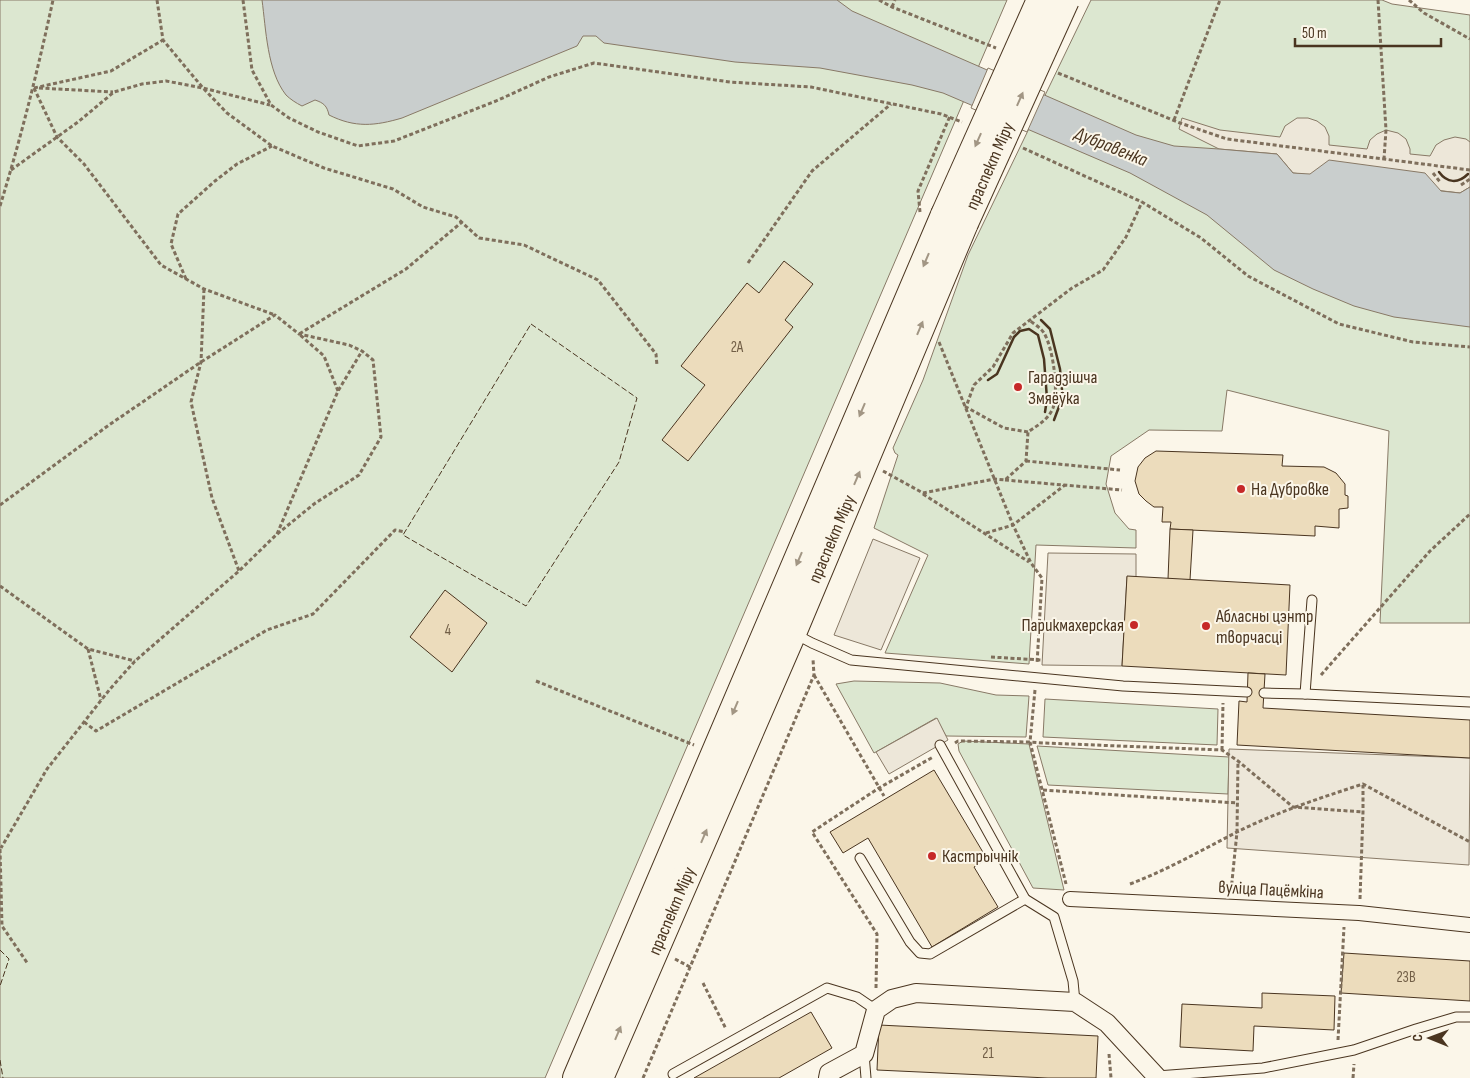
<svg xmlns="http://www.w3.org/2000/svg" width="1470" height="1078" font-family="'Sofia Sans Condensed',sans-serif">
	<rect width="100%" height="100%" fill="#fbf6e9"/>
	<g fill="#dce7d0" stroke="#887966">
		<path d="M0 0H1007L545 1078H0Z"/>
		<path d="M1091 0H1382L1392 4 1470 15V623H1380L1389 431 1227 390 1222 431 1149 430 1111 456 1106 484 1115 513 1129 529 1136 530V548L1036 545 1029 664 885 653 928 555 874 528 898 455 895 453 893 448 923 380 968 255Z"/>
		<path d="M854 681 940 683 996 695 1029 696 1026 737 946 736 936 718 874 753 836 684Z"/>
		<path d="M1045 699 1218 709 1217 745 1043 737Z"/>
		<path d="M963 741 1029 744 1064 890 1033 888 959 751 958 744Z"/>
		<path d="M1037 746 1229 757 1228 794 1048 785Z"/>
	</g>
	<g fill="#ede7d9" stroke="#887966">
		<path d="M1182 118 1220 130 1280 137 1285 126 1297 118H1308L1317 121 1325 127 1329 136V145L1367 149 1370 140 1377 134 1386 130 1398 133 1406 139 1410 149V154L1430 156 1436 145 1444 140 1455 137 1466 139 1470 142V187L1460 193 1293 173 1277 154 1219 149 1179 129Z"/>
		<path d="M873 539 920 558 881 650 834 635Z"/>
		<path d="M1048 553 1136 554V577H1127L1122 666 1042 665Z"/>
		<path d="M937 718 948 740 889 774 876 752Z"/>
		<path d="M1229 749 1470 758 1469 865 1227 848Z"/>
	</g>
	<path fill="#c9cecd" stroke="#887966" d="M262 0H837L852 11 1136 135 1174 146 1219 149 1277 154 1293 173 1310 174 1329 160 1425 173 1441 191 1460 193 1470 187V327L1394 317 1354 306 1313 289 1274 270 1207 215 1130 173 943 93 912 85 820 68 735 62 604 43 596 36H583L577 46 402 118C375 126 355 128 329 115 327 106 324 103 315 100L302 106C296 103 290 99 286 95 267 71 266 29 262 0Z"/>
	<path fill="#fbf6e9" stroke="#887966" d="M988 68 1045 92 1027 132 971 108Z"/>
	<g fill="#ecdcbc" stroke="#4a3520">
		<path d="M784 261 813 284 785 320 793 327 688 461 662 440 705 385 681 366 747 283 759 293Z"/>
		<path d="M1156 451 1283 455 1282 466 1324 467 1336 473 1345 484V495L1348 496V508L1339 509V528L1315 526V536L1170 529 1171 522H1162L1163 507H1154L1146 501 1139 494 1135 481 1138 467 1145 458Z"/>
		<path d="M1170 529 1193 530 1190 580 1168 579Z"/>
		<path d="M1127 576 1290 585 1286 675 1122 666Z"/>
		<path d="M445 590 487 623 452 672 410 637Z"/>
		<path d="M1248 673 1265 674 1263 708 1470 720V758L1237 745 1239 701 1247 702Z"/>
		<path d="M934 770 987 859 974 867 998 907 932 947 868 838 843 853 830 832Z"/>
		<path d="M1344 953 1470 961V1001L1341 993Z"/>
		<path d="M1262 993 1335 996 1334 1030 1254 1026 1253 1051 1180 1047 1182 1004 1262 1008Z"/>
		<path d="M811 1012 832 1048 779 1078H694Z"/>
		<path d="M879 1025 1098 1036 1096 1078H1048L877 1070Z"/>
	</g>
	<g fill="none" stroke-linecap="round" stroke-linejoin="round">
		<defs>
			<g id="service">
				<path d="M795 634 812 643 851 660 1123 686 1247 692"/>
				<path d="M1264 693 1305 694 1470 702"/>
				<path d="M1305 694 1312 600"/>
				<path d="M860 858 910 942 920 953 930 954 1025 899 940 745"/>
				<path d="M1025 899 1054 917 1073 981 1075 1002"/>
				<path d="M864 1054 866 1078"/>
				<path d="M673 1074 827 988 857 997 876 1010"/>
				<path d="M1157 1076 1263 1068 1354 1050 1416 1029 1456 1017H1470"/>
			</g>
			<path id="pedestrian" d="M1070 899 1359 913 1470 925"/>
			<path id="minor" d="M828 1078 829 1073 864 1054 876 1010 892 999 916 993 1075 1002 1107 1023 1158 1078"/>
			<g id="primary">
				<path d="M577 1078 945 215"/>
				<path d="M599 1078 792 633 964 223"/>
			</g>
		</defs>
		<use href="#service" stroke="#4a3520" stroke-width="11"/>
		<use href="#pedestrian" stroke="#4a3520" stroke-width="16"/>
		<use href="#minor" stroke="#4a3520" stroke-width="20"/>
		<use href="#primary" stroke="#4a3520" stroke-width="30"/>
		<g stroke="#7f6f5c" stroke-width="3" stroke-dasharray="4 2.5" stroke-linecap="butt">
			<path d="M157 0 163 40 203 88 227 113 272 146 324 168 393 189 423 207 456 217 479 238 524 245 598 280 656 354 657 366"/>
			<path d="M243 0 252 70 271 105 289 118 318 132 358 146 394 141 496 101 549 77 594 63 730 82 811 87 941 114 962 122"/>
			<path d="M879 0 892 7 996 48"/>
			<path d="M1378 0 1386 130 1384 159"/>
			<path d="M1409 0 1424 13 1470 39"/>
			<path d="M892 7 895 0"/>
			<path d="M1058 73 1180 123 1227 139 1470 170"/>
			<path d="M34 88 57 137 84 164 161 265 204 289 275 315"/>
			<path d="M34 88 111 71 163 40"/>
			<path d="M39 88 113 92"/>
			<path d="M1174 120 1220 0"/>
			<path d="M1023 148 1142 202 1201 238 1248 276 1339 324 1413 342 1470 347"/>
			<path d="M11 170 78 122 114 92 142 84 166 81 203 88 270 105"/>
			<path d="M1433 173 1440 182"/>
			<path d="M1461 185 1470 179"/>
			<path d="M0 206C21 138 38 69 53 0"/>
			<path d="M920 212 918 191 950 116"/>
			<path d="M748 263 812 171 891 104"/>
			<path d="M186 279 171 244 178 214 215 181 237 164 272 146"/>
			<path d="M204 289 201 362 191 402 212 498 239 571"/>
			<path d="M939 342 1013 525 1031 563 1042 578 1037 664"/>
			<path d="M338 391 324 356 299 334 406 269 462 222"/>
			<path d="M1028 432 1004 428 966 407 974 385 993 367 1013 333 1072 288 1103 270 1126 237 1142 202"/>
			<path d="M1026 461 1120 470"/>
			<path d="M883 471 923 493 994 479 1005 480 1026 461 1028 432C1038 425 1048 420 1053 408 1059 391 1053 348 1044 333 1041 328 1034 324 1029 320"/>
			<path d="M1005 480 1122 490"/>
			<path d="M923 494 1029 562"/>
			<path d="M0 505 109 425 201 362 275 315 299 334 349 345 362 351 373 360 381 437 359 475 314 504 276 535 239 571 135 661 110 689 47 769 1 848"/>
			<path d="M986 533 1013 525 1065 485"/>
			<path d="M277 534 338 391 362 351"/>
			<path d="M0 586 88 649 135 661"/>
			<path d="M88 649 101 700"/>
			<path d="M991 657 1042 660"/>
			<path d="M814 675 884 796"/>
			<path d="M1321 675 1430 551 1470 514"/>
			<path d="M536 681 694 745"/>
			<path d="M1035 690 1030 742 1066 884"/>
			<path d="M84 722 96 731 267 630 313 614 395 530 405 532"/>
			<path d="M955 743 958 741 1030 742 1043 743 1222 750 1238 761 1293 807 1363 812"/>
			<path d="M1222 750 1223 703"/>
			<path d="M1043 790 1237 803"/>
			<path d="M0 849 2 926 28 964"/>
			<path d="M1130 884C1167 870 1202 850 1237 832 1277 812 1320 798 1363 784L1470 842"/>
			<path d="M1231 891 1237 832 1238 761"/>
			<path d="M1360 899 1363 812V785"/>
			<path d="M675 959 690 967"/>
			<path d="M703 983 726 1029"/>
			<path d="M876 988 877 934 812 832 879 788 933 757"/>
			<path d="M1338 1040 1344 927"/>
			<path d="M1109 1054 1111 1078"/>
			<path d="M643 1078 814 675 813 659"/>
			<path d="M1353 1078 1354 1064"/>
		</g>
		<use href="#service" stroke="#fbf6e9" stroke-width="9"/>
		<use href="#pedestrian" stroke="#fbf6e9" stroke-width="14"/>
		<use href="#minor" stroke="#fbf6e9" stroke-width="18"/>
		<use href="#primary" stroke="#fbf6e9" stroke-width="28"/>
		<defs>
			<g id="primary-bridge">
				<path d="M945 215 1041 0"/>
				<path d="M964 223 1065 0"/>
			</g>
		</defs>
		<use href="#primary-bridge" stroke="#4a3520" stroke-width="30" stroke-linecap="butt"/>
		<use href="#primary-bridge" stroke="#fbf6e9" stroke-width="28"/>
		<g stroke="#4a3520" stroke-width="1" stroke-dasharray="6 2.5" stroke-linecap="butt">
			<path d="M531 324 637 398 619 462 526 606 403 535Z"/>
			<path d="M0 950 9 959 0 986"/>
			<path d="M0 1060 3 1078"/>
		</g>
		<g stroke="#4a3520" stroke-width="2.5">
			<path d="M1439 172C1447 183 1458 184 1468 174"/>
			<path d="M1041 320 1050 329 1060 369 1062 390 1060 404 1054 420"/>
			<path d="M988 380 997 374 1014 337 1020 331 1029 329 1038 335 1044 359 1047 399 1045 412"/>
		</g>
	</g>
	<defs><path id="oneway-solid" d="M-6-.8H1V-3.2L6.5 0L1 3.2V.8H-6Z" transform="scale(1.25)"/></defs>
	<g fill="#a29684">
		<use href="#oneway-solid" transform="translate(1020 99) rotate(-66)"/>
		<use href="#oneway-solid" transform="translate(978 140) rotate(114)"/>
		<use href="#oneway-solid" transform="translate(926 260) rotate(113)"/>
		<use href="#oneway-solid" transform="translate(920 328) rotate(-67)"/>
		<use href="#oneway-solid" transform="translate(862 410) rotate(113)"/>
		<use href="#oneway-solid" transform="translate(857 478) rotate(-67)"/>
		<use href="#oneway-solid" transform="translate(799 559) rotate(113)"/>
		<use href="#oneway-solid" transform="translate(735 708) rotate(113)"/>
		<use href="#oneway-solid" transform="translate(704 836) rotate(-67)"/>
		<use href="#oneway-solid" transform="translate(618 1033) rotate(-67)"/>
	</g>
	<g fill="#c62828" stroke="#fbf6e9" stroke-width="2">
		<circle cx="1018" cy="387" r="5"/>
		<circle cx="1241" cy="489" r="5"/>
		<circle cx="1134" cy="625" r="5"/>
		<circle cx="1206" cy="626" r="5"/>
		<circle cx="932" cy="856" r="5"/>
	</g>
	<g text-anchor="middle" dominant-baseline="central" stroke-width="4" stroke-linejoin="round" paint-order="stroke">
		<g font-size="15" fill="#725f47">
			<text x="737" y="347">2А</text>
			<text x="448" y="630">4</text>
			<text x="1406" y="977">23В</text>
			<text x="988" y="1053">21</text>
		</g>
		<g font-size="18" fill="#4a3520" stroke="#fbf6e9">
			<text transform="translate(990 166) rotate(-66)">праспект Міру</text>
			<text transform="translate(832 539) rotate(-67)">праспект Міру</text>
			<text transform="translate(1271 890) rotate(3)">вуліца Пацёмкіна</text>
			<text transform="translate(672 911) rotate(-67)">праспект Міру</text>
		</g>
		<g font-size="18" fill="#4a3520" stroke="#fbf6e9" text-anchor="start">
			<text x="1028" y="377">Гарадзішча<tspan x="1028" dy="21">Змяёўка</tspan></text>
			<text x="1251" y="489">На Дубровке</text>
			<text x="1216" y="616">Абласны цэнтр<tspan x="1216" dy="21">творчасці</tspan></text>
			<text x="1124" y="625" text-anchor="end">Парикмахерская</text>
			<text x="942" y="856">Кастрычнік</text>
		</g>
		<g font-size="19" font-style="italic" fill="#4a3520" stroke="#fbf6e9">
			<text transform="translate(1111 147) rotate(22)">Дубравенка</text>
		</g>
	</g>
	<g transform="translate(1430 1038) rotate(271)" stroke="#fbf6e9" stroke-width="4" paint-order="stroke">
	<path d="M0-4L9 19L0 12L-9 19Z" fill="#4a3520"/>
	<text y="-8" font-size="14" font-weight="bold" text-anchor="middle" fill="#4a3520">С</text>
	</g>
	<path d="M1295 38v8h146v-8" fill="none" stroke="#4a3520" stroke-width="2.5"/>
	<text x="1302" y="38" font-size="15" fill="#4a3520" stroke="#fbf6e9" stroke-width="4" paint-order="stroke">50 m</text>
</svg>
